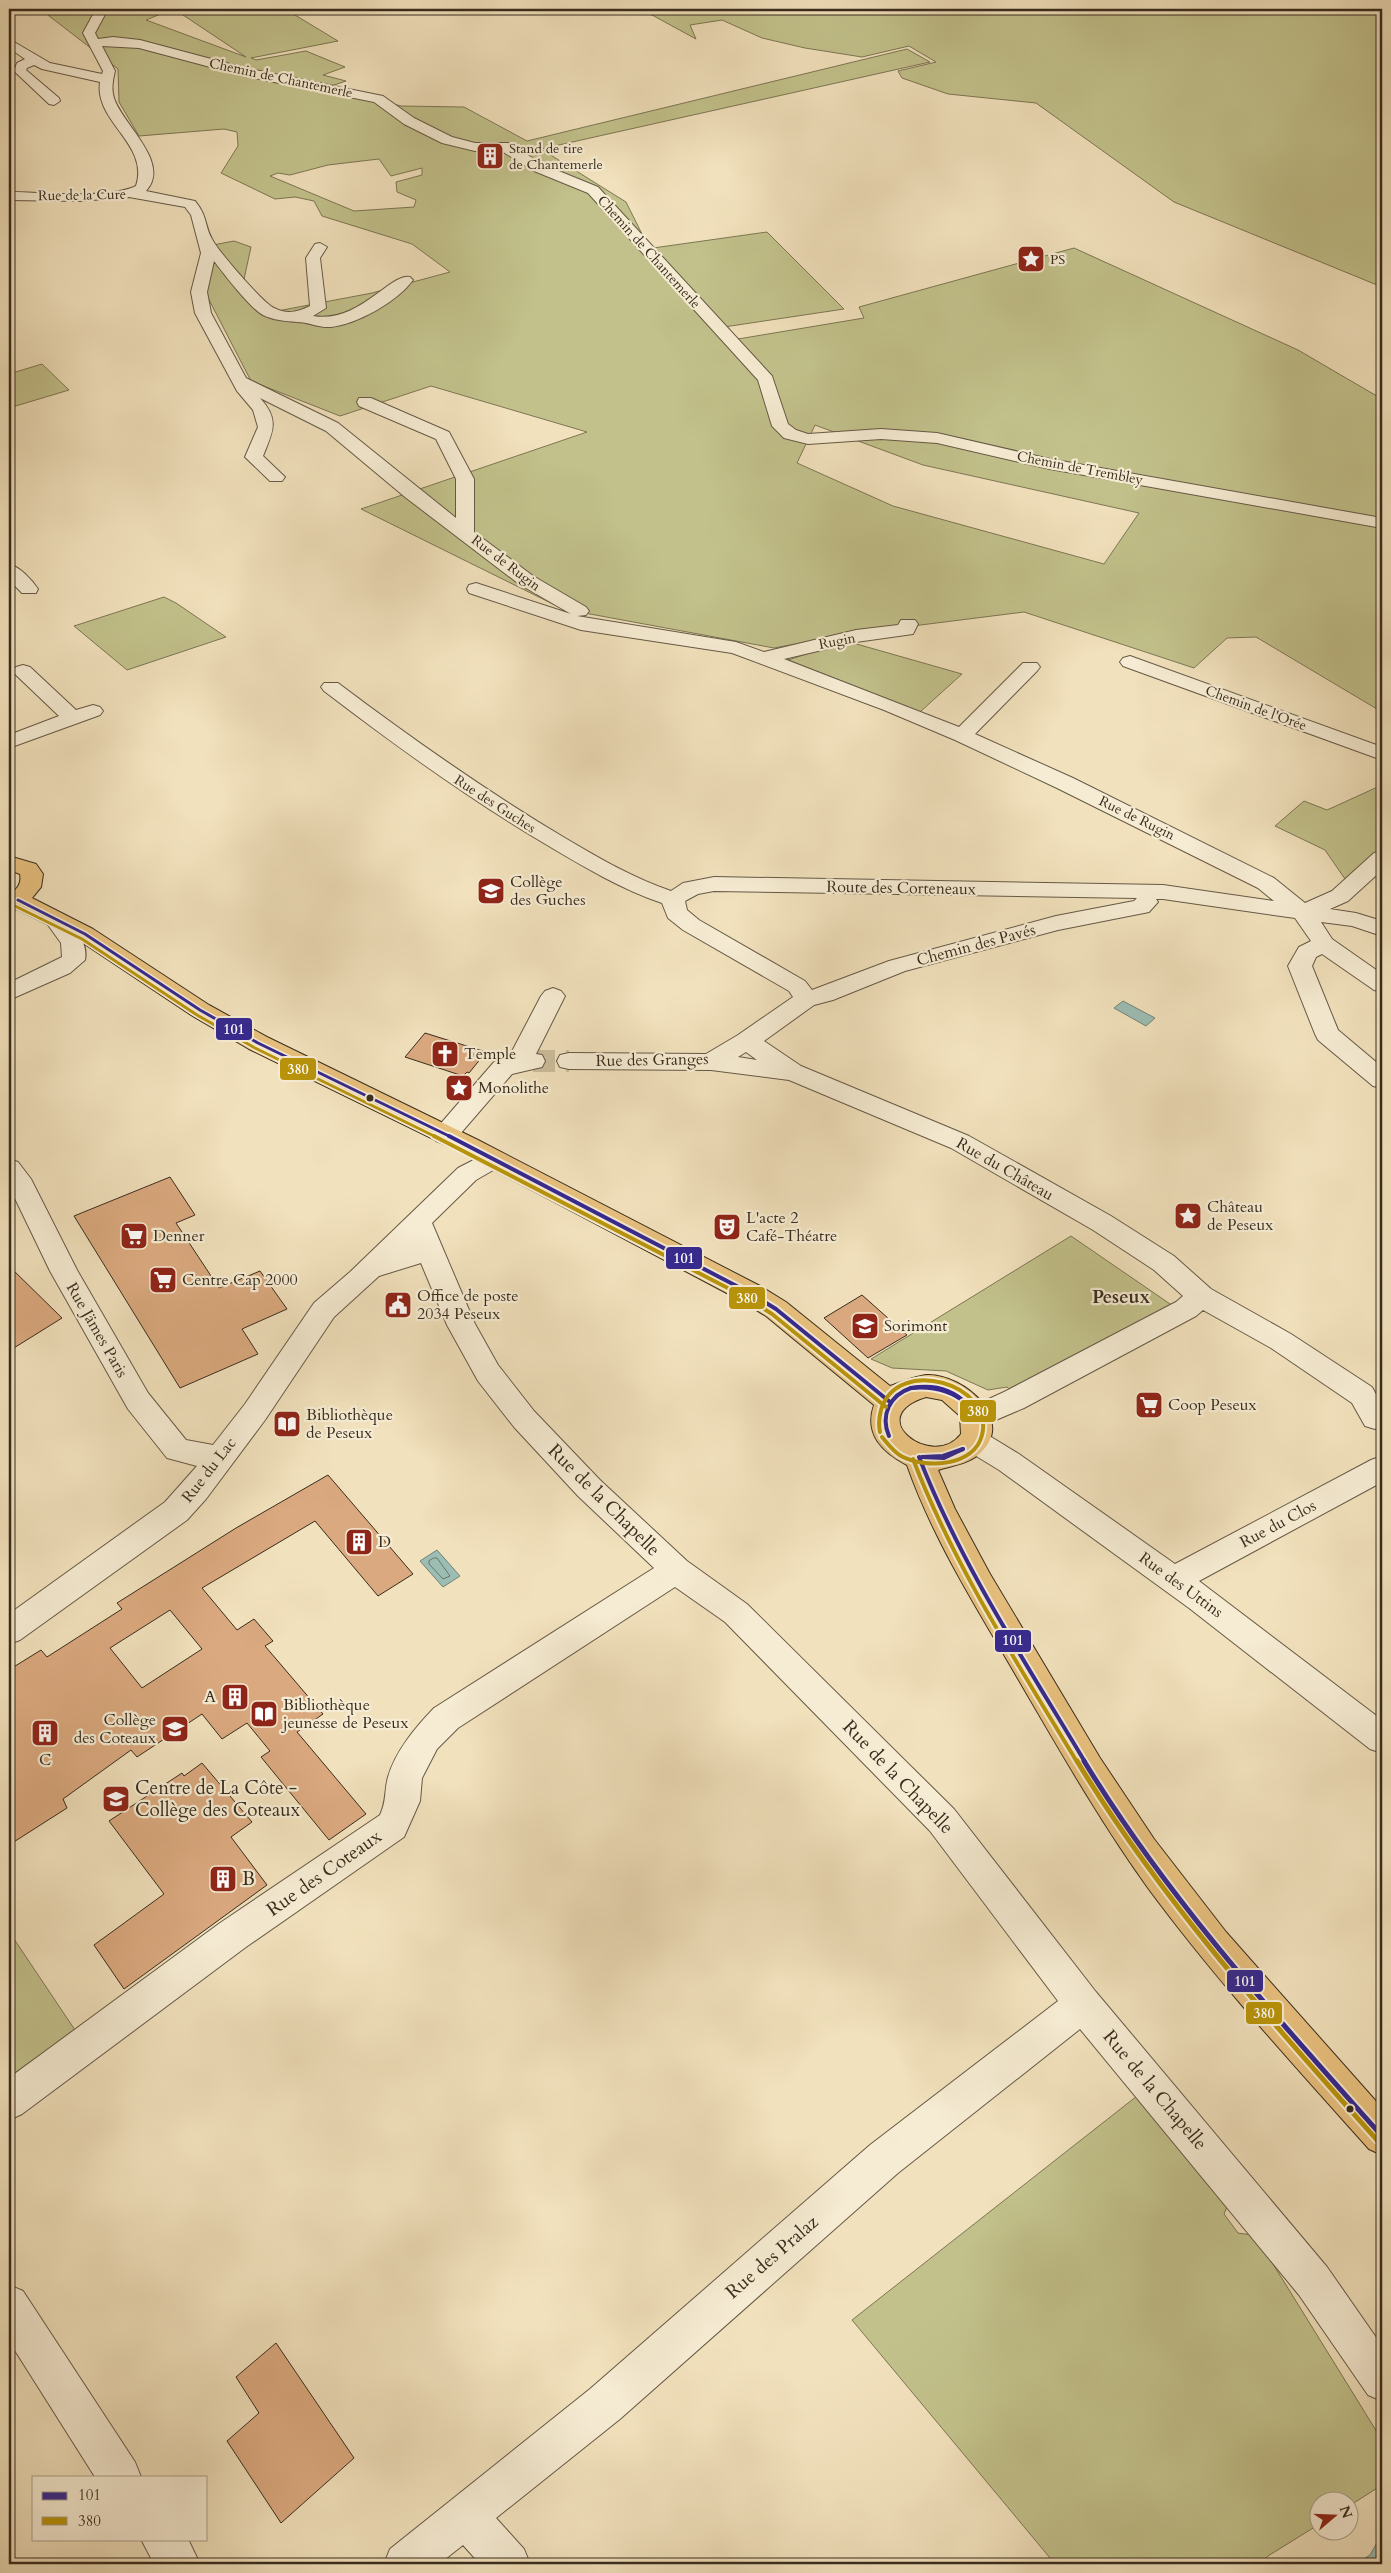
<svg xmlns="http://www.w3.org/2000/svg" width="1391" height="2573" font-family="Cardo,serif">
	<rect width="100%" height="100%" fill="#f1e1bc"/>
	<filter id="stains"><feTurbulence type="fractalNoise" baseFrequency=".004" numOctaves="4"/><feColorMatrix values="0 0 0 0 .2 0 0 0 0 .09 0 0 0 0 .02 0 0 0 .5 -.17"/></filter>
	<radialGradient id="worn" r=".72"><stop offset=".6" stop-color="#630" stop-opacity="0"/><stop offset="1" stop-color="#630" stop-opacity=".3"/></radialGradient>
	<g fill="#c2c18b" stroke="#7d7654" fill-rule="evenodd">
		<path d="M40 9H164L168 11 146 20 246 57 174 9H285L338 41 251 58 256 60 306 51 345 67 323 75 346 81 328 87 401 106 464 107 527 141 907 49 930 62 541 149 626 202 649 248 732 340 864 318 859 307 1074 248 1298 350 1382 399V712L1256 637 1227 638 1194 668 1024 612 849 634 774 648 563 609 361 509 587 432 431 386 340 416 251 381 205 292 213 245 234 241 251 247 243 284 272 312 372 293 450 272 412 244 322 216 314 201 295 197 275 199 221 173 238 146 237 132 224 129 139 136 119 102 118 69ZM379 159 391 176 422 168V175L396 182 397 192 416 200 414 207 354 211 270 176 278 173 290 175 328 165ZM815 425 923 465 1139 513 1104 564 893 506 797 463Z"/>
		<path d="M622 9H1382V287L1174 202 1036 103 948 94 902 78 898 71 936 62 909 46 862 57 805 48 762 38 722 20 690 25 696 39 652 15Z"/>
		<path d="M767 232 844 309 724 327 653 248Z"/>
		<path d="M42 364 69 390 9 408V374Z"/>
		<path d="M164 597 176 603 226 637 127 670 74 626Z"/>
		<path d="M846 641 962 674 920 712 788 660Z"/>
		<path d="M1382 785V849L1345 879 1325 850 1275 826 1304 801 1327 810Z"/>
		<path d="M1071 1236 1173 1306 1011 1391 1007 1387 988 1390 946 1371 892 1368 871 1359Z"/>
		<path d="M14 1939 75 2030 9 2077V1943Z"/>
		<path d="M1137 2096 1227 2207 1224 2214 1238 2233 1252 2235 1260 2243 1382 2440V2485L1349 2506 1348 2500H1318V2525L1268 2556 1261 2564H1055L852 2320Z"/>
	</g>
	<g fill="#9bbdb3" stroke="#738377">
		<path d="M1123 1001 1155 1018 1146 1026 1114 1008Z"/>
		<path d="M437 1550 460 1576 443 1587 420 1561Z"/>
		<path d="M1382 2534V2564H1356L1370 2555Z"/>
	</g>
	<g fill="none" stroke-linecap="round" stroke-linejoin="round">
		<path stroke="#6a7468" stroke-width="1" d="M434 1558H437L450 1576 443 1579 429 1564V1561Z"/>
	</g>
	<g fill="#dba97f" stroke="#382c1e" fill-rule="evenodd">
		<path d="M425 1033 486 1052 469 1073 467 1072 463 1076 405 1057Z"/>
		<path d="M170 1177 195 1215 176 1223 219 1288 260 1271 287 1309 242 1329 258 1354 180 1388 74 1216Z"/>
		<path d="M9 1266 62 1318 9 1351Z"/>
		<path d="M862 1295 907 1335 868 1358 824 1318Z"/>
		<path d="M328 1475 413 1574 378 1596 315 1521 202 1588 237 1630 254 1619 273 1641 265 1646 323 1714 297 1732 366 1814 329 1840 261 1757 270 1751 247 1723 222 1739 202 1714 137 1757 131 1750 63 1799 67 1808 9 1845V1677L15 1674 12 1668 41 1650 47 1657 122 1609 117 1603 236 1528ZM170 1610 202 1649 142 1688 110 1648Z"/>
		<path d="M202 1763 252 1822 231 1837 267 1885 124 1989 94 1945 164 1894 109 1821 182 1773 184 1776Z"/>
		<path d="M276 2343 354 2458 281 2523 227 2441 259 2413 236 2377Z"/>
	</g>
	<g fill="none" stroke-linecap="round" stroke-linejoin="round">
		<path stroke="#ccbd9c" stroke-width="22" stroke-dasharray="22 11" stroke-linecap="butt" d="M533 1061H569"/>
		<defs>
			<g id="street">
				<path d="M96 9H108L95 33 98 39 113 37 140 40 245 68 383 96 414 118 452 137 475 143H508L544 165 598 187 772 376 788 424 796 430 808 434 881 429 937 433 1050 459 1382 518V528L1050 469 937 443 881 439 808 444 784 438 772 426 758 380 588 193 534 171 500 150 475 151 442 143 404 124 374 102 244 76 139 48 102 46 115 71C113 80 111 88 114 98 122 124 172 163 146 191L195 201C208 217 204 224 212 239 218 251 263 303 274 308 287 315 298 312 310 306L306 258 315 244 320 243 327 247 320 258 326 308 313 316C359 324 391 272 410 277L413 280C397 302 357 324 331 327 319 328 308 322 297 322 285 321 273 320 263 315 251 309 223 273 214 261L207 292 211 313 246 378 338 423 456 518V479L436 439 359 406 357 402 359 398H371L449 432 474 479V532L533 576 586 607 589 611 586 615 577 616 736 642 764 652 856 630 898 625 901 620H915L918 624 913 634 856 642 784 659 959 727 1023 663H1037L1040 667 1037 671 975 734 1073 778 1274 878 1305 903 1332 891 1374 853 1382 851V870L1348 901 1330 909 1356 913 1382 921V936L1352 926 1321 922 1332 939 1382 974V992L1374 990 1322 954 1316 957 1312 966 1338 1030 1382 1067V1088L1373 1086 1318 1040 1315 1034 1288 966 1299 947 1311 941 1295 918 1163 899H1156L1158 902 1149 912 1058 930 905 971 833 1000 814 1005 764 1041 801 1066 969 1136 1111 1216 1174 1256 1211 1289 1291 1334 1372 1387 1382 1405V1427L1375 1429 1365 1426 1352 1403 1271 1348 1203 1310 1196 1316 1024 1408 977 1428 967 1425 962 1417 967 1409 1004 1392 1176 1302 1183 1296 1154 1270 1093 1230 951 1148 789 1080 711 1070 569 1069 560 1067 557 1061 560 1055 569 1053 706 1054 738 1035 793 997 789 991 683 930 668 918 662 903C621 889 584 867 547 845 469 799 396 746 324 691L321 687 324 683H338C411 738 486 791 565 838 599 858 633 878 671 891L683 883 714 877 1163 885 1274 901 1258 888 1057 788 955 740 884 710 732 653 581 630 469 593 467 589 469 585 476 583 571 614 519 584 405 497 326 431 260 398C280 420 273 431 263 456L285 477 282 481H270L245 457 258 427 253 410 237 391 195 313 191 292 201 253 191 215 185 207 129 197 79 201 9 200V192C42 192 107 200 136 186 150 144 94 122 100 82L42 69 34 65 27 68 26 70 59 98 60 101 54 105 49 104 14 71 17 63 25 59 9 48V39L50 63 102 74 103 71 83 33ZM714 891 1137 898 1134 901 1056 916 889 961 812 990 805 981 699 920 687 910 685 901 698 894ZM746 1052 757 1060 738 1057Z"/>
				<path d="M9 564C20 567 32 580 38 589L36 593H22L9 580Z"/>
				<path d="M1130 656 1382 747V760L1123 666 1120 662 1123 658Z"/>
				<path d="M23 665 30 667 76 710 93 705 100 707 103 711 100 715 9 748V735L59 716 16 675 13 671 16 667Z"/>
				<path d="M54 911C71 915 89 943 85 960L70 973 9 1000V983L62 957 61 943 43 918 46 913Z"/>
				<path d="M553 988 561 991 565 996 536 1054 542 1055 545 1061 542 1067 512 1074 454 1141 445 1144 436 1141 432 1135 436 1129 494 1062 509 1057 541 996 545 991Z"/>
				<path d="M493 1150 502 1153 506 1159 502 1165 476 1180 432 1223 475 1324 498 1365 534 1411 600 1480 687 1561 747 1604 954 1809 1096 1992 1327 2267 1382 2346V2401L1368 2395 1299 2295 1080 2029 898 2173 620 2419 496 2518 524 2549 530 2564H480L463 2545 439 2564H384L390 2549 590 2389 870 2145 1058 2001 930 1831 725 1622 675 1587 458 1728 437 1749 422 1778 420 1801 404 1837 246 1947 22 2114 9 2120V2078L220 1923 380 1815C387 1800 384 1791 388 1777 396 1750 416 1727 434 1708L654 1568 578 1496 514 1427 478 1381 447 1325 421 1263 379 1276 334 1317 265 1420 206 1499 187 1520 20 1640 9 1644V1614L165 1502 197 1466 167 1458 128 1409 50 1271 9 1186V1159L18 1162 31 1179 77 1270 148 1393 186 1440 213 1445 245 1404 314 1303 350 1272 458 1168Z"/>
				<path d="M973 1429 983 1432 1019 1454 1175 1564 1371 1460 1382 1456V1482L1199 1581 1382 1720V1753L1370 1749 1189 1608 999 1470 963 1448 958 1440 963 1432Z"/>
				<path d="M9 2285 23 2291 135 2462 141 2477H95L9 2341Z"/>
				<path d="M141 2539H188L200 2564H154Z"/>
			</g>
			<path id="primary" d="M9 856 36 864 43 874 41 887 32 898 93 929 209 1005 267 1037 478 1140 760 1286 786 1302 890 1386C901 1382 916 1376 927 1375 965 1374 1018 1422 978 1455 967 1464 951 1466 938 1470L955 1509 990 1574 1100 1758 1154 1839 1226 1932 1382 2108V2155L1369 2149C1293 2064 1216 1980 1148 1888 1097 1817 1054 1740 1010 1665 972 1600 932 1536 907 1465 882 1452 864 1434 874 1405L766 1316 740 1300 460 1152 249 1049 191 1015 77 939 17 909 9 911V895C17 889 22 884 20 874L9 870ZM926 1397 942 1400 960 1416 961 1434C933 1471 861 1417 926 1397Z"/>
		</defs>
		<use href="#street" stroke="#665946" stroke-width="2"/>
		<use href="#primary" stroke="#382c1e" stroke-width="2"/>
		<use href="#street" fill="#f6ecd3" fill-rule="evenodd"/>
		<use href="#primary" fill="#e8c07e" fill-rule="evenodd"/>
		<defs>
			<path id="bus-1-far2" d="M18 900 85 934 200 1010 258 1043 451 1137"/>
			<g id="bus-1-far1">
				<path d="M449 1136 750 1293 776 1309 890 1402"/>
				<path d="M911 1388C933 1384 951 1388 967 1404"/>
				<path d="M911 1388C932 1386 951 1390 967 1404"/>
				<path d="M889 1436C880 1415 890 1395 911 1388"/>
				<path d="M919 1457C961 1565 1026 1663 1085 1762"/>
				<path d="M922 1457 943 1456 963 1449"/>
				<path d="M922 1457 944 1458 963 1449"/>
			</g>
			<path id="bus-1" d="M1084 1761C1168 1899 1275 2016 1382 2136"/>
			<path id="bus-2-far2" d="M15 906 82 939 197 1015 255 1048 436 1137"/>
			<g id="bus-2-far1">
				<path d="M434 1136 747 1298 772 1314 886 1407"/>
				<path d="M880 1432C878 1424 879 1418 881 1410 897 1355 995 1384 982 1435 974 1467 925 1469 901 1456 893 1451 888 1444 882 1437"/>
				<path d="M913 1459C954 1566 1018 1664 1077 1762"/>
			</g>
			<path id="bus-2" d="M1077 1761C1161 1900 1269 2019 1377 2140"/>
		</defs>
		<use href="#bus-1-far2" stroke="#f6ecd3" stroke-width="6"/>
		<use href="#bus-1-far1" stroke="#f6ecd3" stroke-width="8"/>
		<use href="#bus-1" stroke="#f6ecd3" stroke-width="9"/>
		<use href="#bus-2-far2" stroke="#f6ecd3" stroke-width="6"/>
		<use href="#bus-2-far1" stroke="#f6ecd3" stroke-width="8"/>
		<use href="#bus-2" stroke="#f6ecd3" stroke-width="9"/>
		<use href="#bus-1-far2" stroke="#352990" stroke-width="3"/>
		<use href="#bus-1-far1" stroke="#352990" stroke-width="4"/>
		<use href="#bus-1" stroke="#352990" stroke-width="5"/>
		<use href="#bus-2-far2" stroke="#b9940a" stroke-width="3"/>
		<use href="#bus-2-far1" stroke="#b9940a" stroke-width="4"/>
		<use href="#bus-2" stroke="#b9940a" stroke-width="5"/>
	</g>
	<defs>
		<symbol id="building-square" viewBox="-11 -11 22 22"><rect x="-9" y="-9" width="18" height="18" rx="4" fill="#8f2418" stroke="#f6ecd3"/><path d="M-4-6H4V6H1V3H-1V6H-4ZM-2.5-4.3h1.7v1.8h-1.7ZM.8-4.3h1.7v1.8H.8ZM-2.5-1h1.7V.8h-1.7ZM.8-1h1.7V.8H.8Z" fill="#fff"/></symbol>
		<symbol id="sight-square" viewBox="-11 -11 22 22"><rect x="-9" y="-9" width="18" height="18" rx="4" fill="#8f2418" stroke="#f6ecd3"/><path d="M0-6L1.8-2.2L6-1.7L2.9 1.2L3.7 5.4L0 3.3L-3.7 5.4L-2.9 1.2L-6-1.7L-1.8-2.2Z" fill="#fff"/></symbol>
		<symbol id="school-square" viewBox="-11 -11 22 22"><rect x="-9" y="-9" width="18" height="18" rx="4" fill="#8f2418" stroke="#f6ecd3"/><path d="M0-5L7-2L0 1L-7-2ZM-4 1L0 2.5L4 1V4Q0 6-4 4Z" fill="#fff"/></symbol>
		<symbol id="church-square" viewBox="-11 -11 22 22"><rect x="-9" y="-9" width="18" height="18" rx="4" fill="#8f2418" stroke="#f6ecd3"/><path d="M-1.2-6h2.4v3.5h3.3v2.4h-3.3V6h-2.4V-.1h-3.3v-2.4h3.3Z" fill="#fff"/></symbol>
		<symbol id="theatre-square" viewBox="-11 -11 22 22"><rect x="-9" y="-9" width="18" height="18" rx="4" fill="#8f2418" stroke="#f6ecd3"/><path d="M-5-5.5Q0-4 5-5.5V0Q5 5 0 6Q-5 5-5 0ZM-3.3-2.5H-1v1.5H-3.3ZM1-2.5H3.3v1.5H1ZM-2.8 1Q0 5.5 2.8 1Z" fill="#fff"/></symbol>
		<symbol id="supermarket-square" viewBox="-11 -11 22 22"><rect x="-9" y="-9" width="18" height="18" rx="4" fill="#8f2418" stroke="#f6ecd3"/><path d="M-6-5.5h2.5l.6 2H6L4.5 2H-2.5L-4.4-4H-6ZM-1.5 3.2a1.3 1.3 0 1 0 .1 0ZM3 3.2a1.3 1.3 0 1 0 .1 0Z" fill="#fff"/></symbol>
		<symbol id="civic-square" viewBox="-11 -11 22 22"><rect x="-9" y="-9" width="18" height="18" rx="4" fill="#8f2418" stroke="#f6ecd3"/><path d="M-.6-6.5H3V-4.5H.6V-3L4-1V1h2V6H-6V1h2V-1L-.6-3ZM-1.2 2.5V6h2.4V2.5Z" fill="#fff"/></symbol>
		<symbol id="library-square" viewBox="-11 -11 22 22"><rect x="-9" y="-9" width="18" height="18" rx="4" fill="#8f2418" stroke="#f6ecd3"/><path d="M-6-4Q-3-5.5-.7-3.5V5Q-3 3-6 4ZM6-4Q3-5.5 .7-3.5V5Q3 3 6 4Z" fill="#fff"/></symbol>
	</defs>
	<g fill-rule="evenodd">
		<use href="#building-square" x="474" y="140" width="32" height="32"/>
		<use href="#sight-square" x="1015" y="243" width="32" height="32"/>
		<use href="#school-square" x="475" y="875" width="32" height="32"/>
		<use href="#church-square" x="429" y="1038" width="32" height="32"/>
		<use href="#sight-square" x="443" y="1072" width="32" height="32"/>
		<use href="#sight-square" x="1172" y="1200" width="32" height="32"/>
		<use href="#theatre-square" x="711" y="1211" width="32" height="32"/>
		<use href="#supermarket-square" x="118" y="1220" width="32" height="32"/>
		<use href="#supermarket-square" x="147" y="1264" width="32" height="32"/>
		<use href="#civic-square" x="382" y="1289" width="32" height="32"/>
		<use href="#school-square" x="849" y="1310" width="32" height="32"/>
		<use href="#supermarket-square" x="1133" y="1389" width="32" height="32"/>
		<use href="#library-square" x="271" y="1408" width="32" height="32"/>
		<use href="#building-square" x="343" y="1526" width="32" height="32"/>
		<use href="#building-square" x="219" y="1681" width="32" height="32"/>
		<use href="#library-square" x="248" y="1698" width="32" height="32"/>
		<use href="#school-square" x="159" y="1713" width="32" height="32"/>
		<use href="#building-square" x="29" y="1717" width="32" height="32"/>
		<use href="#school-square" x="100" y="1783" width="32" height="32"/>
		<use href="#building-square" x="207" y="1863" width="32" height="32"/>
	</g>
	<g fill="#382c1e" stroke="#f6ecd3" stroke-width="2">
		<circle cx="370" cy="1098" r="4.5"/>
		<circle cx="1350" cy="2109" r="4.5"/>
	</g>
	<g text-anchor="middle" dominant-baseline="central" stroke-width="4.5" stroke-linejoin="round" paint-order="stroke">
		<g font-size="14" fill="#382c1e" stroke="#f6ecd3">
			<text transform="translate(281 78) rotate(12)">Chemin de Chantemerle</text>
			<text transform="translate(82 195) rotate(-1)">Rue de la Cure</text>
			<text transform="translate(649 252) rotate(48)">Chemin de Chantemerle</text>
			<text transform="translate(1080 468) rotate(11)">Chemin de Trembley</text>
			<text transform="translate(506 563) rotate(37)">Rue de Rugin</text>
			<text transform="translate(837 641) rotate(-11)">Rugin</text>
			<text transform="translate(1256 708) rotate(20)">Chemin de l'Orée</text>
			<text transform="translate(495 804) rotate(33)">Rue des Guches</text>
			<text transform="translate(1137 818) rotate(26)">Rue de Rugin</text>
		</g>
		<g font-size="14" fill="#382c1e" stroke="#f6ecd3" text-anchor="start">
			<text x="509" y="148">Stand de tire<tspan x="509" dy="16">de Chantemerle</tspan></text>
			<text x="1050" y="259">PS</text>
		</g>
		<g font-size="16" fill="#382c1e" stroke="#f6ecd3" text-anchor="start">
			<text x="510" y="882">Collège<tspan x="510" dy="18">des Guches</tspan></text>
			<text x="464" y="1054">Temple</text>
			<text x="478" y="1088">Monolithe</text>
			<text x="1207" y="1207">Château<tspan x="1207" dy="18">de Peseux</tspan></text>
			<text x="746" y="1218">L'acte 2<tspan x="746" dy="18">Café-Théatre</tspan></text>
			<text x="153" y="1236">Denner</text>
			<text x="182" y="1280">Centre Cap 2000</text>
			<text x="417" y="1296">Office de poste<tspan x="417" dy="18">2034 Peseux</tspan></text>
			<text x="884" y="1326">Sorimont</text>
			<text x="1168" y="1405">Coop Peseux</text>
			<text x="306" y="1415">Bibliothèque<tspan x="306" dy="18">de Peseux</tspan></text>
			<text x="378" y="1542">D</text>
			<text x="216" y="1697" text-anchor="end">A</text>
			<text x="283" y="1705">Bibliothèque<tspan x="283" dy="18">jeunesse de Peseux</tspan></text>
			<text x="156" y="1720" text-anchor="end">Collège<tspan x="156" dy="18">des Coteaux</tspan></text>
			<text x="45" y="1760" text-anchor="middle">C</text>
		</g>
		<g font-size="16" fill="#382c1e" stroke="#f6ecd3">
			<text transform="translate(901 888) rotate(1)">Route des Corteneaux</text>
			<text transform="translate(976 945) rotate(-15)">Chemin des Pavés</text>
			<text transform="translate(652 1060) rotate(-1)">Rue des Granges</text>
			<text transform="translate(1005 1169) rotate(30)">Rue du Château</text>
			<text transform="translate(97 1330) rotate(60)">Rue Jämes Paris</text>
			<text transform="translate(209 1470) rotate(-52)">Rue du Lac</text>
			<text transform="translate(1278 1524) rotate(-28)">Rue du Clos</text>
			<text transform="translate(1181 1585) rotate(36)">Rue des Uttins</text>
		</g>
		<g font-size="19" font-weight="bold" fill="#382c1e" stroke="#f6ecd3">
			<text x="1121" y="1297">Peseux</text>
		</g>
		<g font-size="19" fill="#382c1e" stroke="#f6ecd3">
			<text transform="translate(604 1500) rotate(45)">Rue de la Chapelle</text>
			<text transform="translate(898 1777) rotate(46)">Rue de la Chapelle</text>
			<text transform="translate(324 1873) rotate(-35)">Rue des Coteaux</text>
			<text transform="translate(1155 2090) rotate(50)">Rue de la Chapelle</text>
			<text transform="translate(772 2257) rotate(-41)">Rue des Pralaz</text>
		</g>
		<g font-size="19" fill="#382c1e" stroke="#f6ecd3" text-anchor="start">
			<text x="135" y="1788">Centre de La Côte -<tspan x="135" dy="22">Collège des Coteaux</tspan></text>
			<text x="242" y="1879">B</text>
		</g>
	</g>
	<g stroke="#f6ecd3" stroke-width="2">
		<rect x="215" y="1017" width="38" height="24" rx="5" fill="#352990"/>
		<rect x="279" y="1057" width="38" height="24" rx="5" fill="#b9940a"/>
		<rect x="665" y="1246" width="38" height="24" rx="5" fill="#352990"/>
		<rect x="728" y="1286" width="38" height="24" rx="5" fill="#b9940a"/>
		<rect x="959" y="1399" width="38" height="24" rx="5" fill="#b9940a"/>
		<rect x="994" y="1629" width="38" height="24" rx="5" fill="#352990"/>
		<rect x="1226" y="1969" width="38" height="24" rx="5" fill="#352990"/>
		<rect x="1245" y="2001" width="38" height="24" rx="5" fill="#b9940a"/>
	</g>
	<g font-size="14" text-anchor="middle" font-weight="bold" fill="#fff">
		<text x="234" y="1034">101</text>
		<text x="298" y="1074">380</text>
		<text x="684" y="1263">101</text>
		<text x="747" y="1303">380</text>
		<text x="978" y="1416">380</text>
		<text x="1013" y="1645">101</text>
		<text x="1245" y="1986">101</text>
		<text x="1264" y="2018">380</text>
	</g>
	<rect width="1391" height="2573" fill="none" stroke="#f1e1bc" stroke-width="30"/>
	<rect x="10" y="10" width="1371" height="2553" fill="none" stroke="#382c1e" stroke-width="2.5"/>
	<rect x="15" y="15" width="1361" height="2543" fill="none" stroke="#382c1e"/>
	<rect x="32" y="2476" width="175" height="65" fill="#f6ecd3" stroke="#aa9f8b"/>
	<rect x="42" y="2492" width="25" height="8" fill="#352990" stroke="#aa9f8b"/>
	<text x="78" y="2500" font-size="15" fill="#382c1e">101</text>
	<rect x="42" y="2517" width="25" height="8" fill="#b9940a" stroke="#aa9f8b"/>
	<text x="78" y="2526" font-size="15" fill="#382c1e">380</text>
	<g transform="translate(1334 2516) rotate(71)"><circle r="24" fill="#f6ecd3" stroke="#aa9f8b"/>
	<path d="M0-4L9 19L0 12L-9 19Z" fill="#8f2418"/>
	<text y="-8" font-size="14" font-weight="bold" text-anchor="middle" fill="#382c1e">N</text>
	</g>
	<rect width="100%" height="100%" filter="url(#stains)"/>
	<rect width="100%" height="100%" fill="url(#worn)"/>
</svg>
